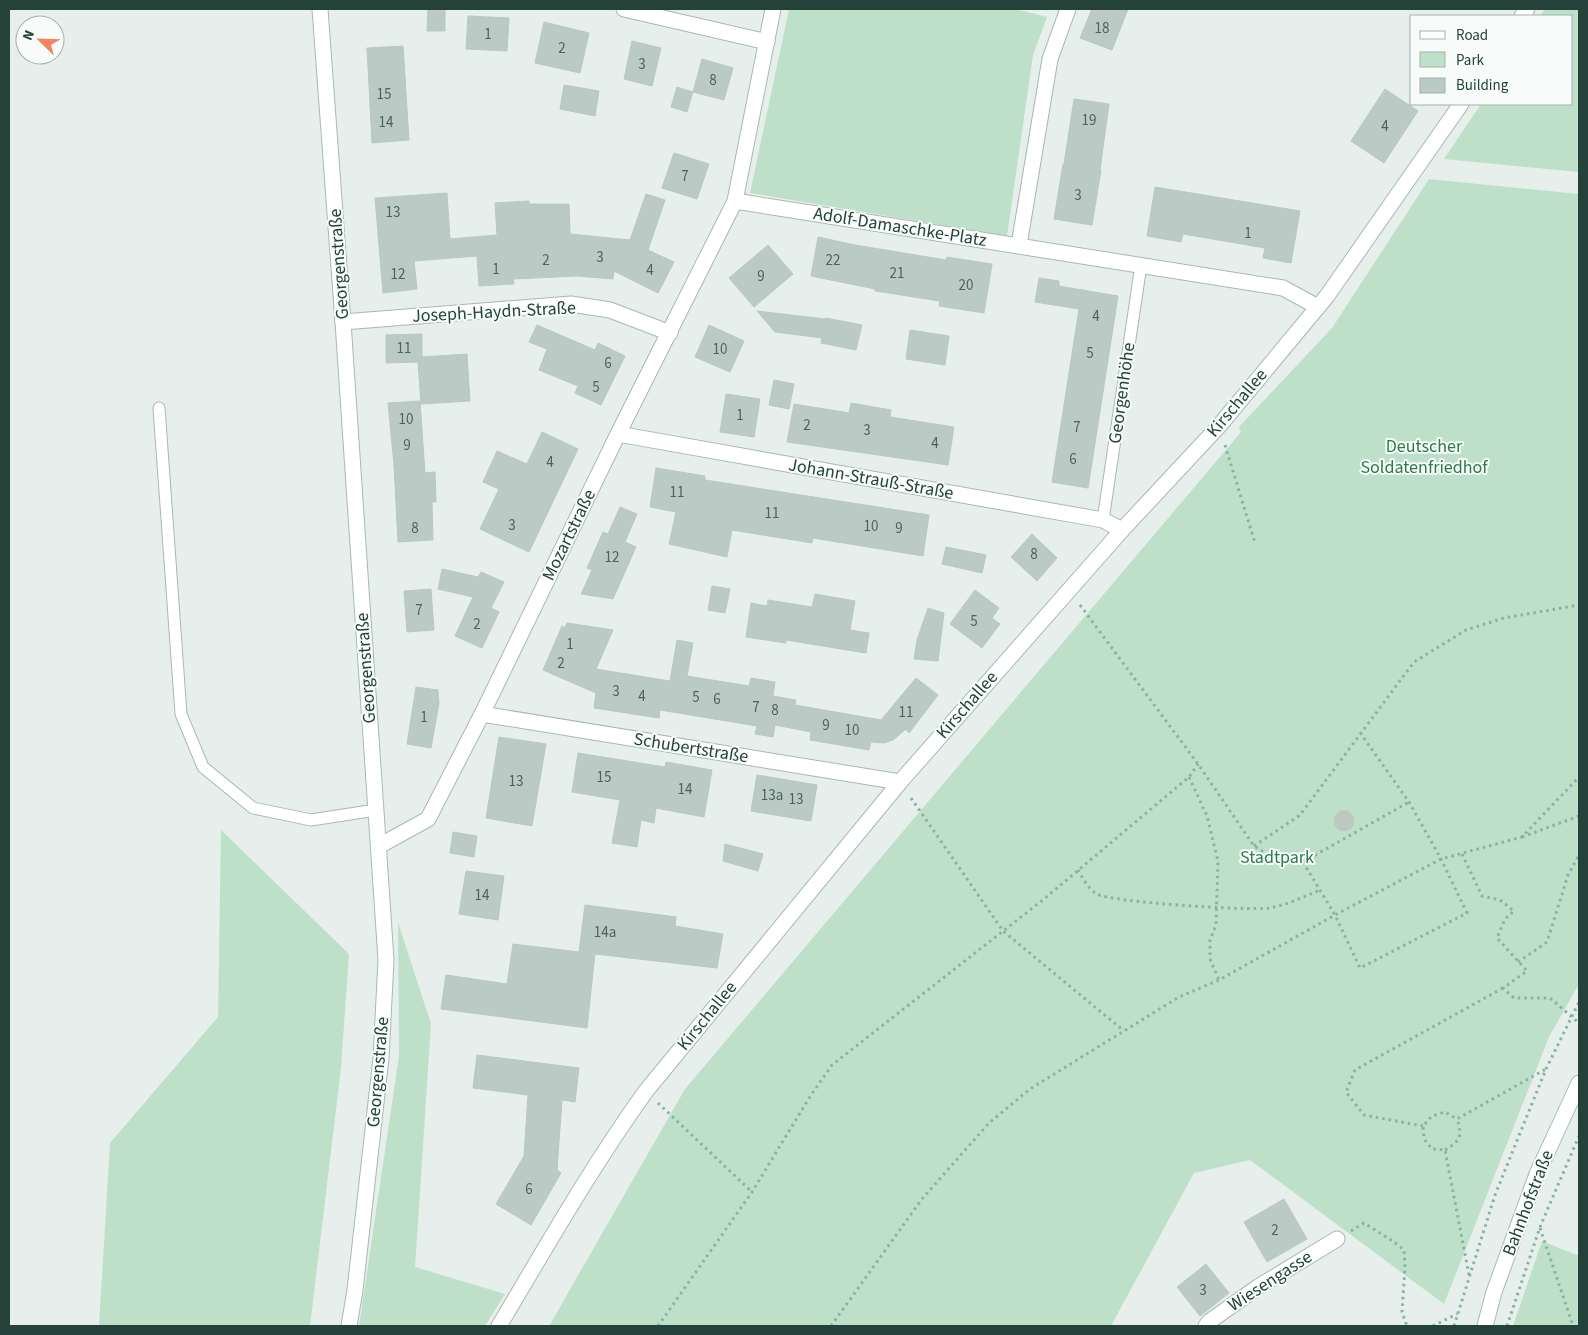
<svg xmlns="http://www.w3.org/2000/svg" width="1588" height="1335" font-family="'Source Sans 3',sans-serif">
	<rect width="100%" height="100%" fill="#e6efeb"/>
	<g fill="#bfe0c8">
		<path d="M789 9H1015L1047 17 1033 55 1007 236 750 193Z"/>
		<path d="M1545 9H1579V172L1444 159 1481 104H1572V16H1540Z"/>
		<path d="M1429 179 1579 194V984L1549 1037 1444 1304 1250 1160 1194 1173 1111 1326H549L685 1089 1241 432 1239 427 1332 328Z"/>
		<path d="M221 830 349 954 341 1068 310 1326H99L110 1143 218 1017Z"/>
		<path d="M398 922 431 1024 415 1267 505 1294 485 1326H359L399 1056Z"/>
		<path d="M1542 1241 1579 1256V1326H1513Z"/>
	</g>
	<g fill="#bbcac4" stroke="#b8c9c2">
		<path d="M428 9H445V31H427Z"/>
		<path d="M1092 9H1128L1112 50 1080 38Z"/>
		<path d="M468 16 509 18 507 51 466 49Z"/>
		<path d="M544 22 589 33 580 73 535 63Z"/>
		<path d="M632 41 661 48 652 86 624 79Z"/>
		<path d="M403 46 409 140 372 143 367 48Z"/>
		<path d="M702 59 733 68 724 100 693 92Z"/>
		<path d="M564 85 599 91 595 116 560 109Z"/>
		<path d="M677 87 693 92 687 112 671 107Z"/>
		<path d="M1385 89 1418 111 1384 163 1351 141Z"/>
		<path d="M1074 99 1109 104 1100 170H1101L1092 225 1054 219 1063 164H1064Z"/>
		<path d="M674 153 709 164 697 199 662 188Z"/>
		<path d="M1155 187 1300 211 1291 263 1263 258 1265 248 1183 234 1181 242 1147 236Z"/>
		<path d="M447 193 450 239 497 235 495 203 529 201V204H569L570 234 630 240 646 194 665 200 648 250 674 262 658 293 614 271 613 279 577 276 513 279 514 284 479 286 477 256 414 261 417 289 383 293 375 198Z"/>
		<path d="M818 237 855 245 946 260 947 257 992 264 984 313 939 306 940 301 875 291V289L811 276Z"/>
		<path d="M768 245 793 274 754 307 729 278Z"/>
		<path d="M1039 278 1059 281V286L1118 296 1088 488 1052 482 1079 309 1035 302Z"/>
		<path d="M757 311 825 319 826 318 862 325 856 350 821 343 822 338 775 332Z"/>
		<path d="M537 325 595 350 598 343 625 356 601 405 575 393 578 386 539 370 547 349 529 342Z"/>
		<path d="M709 325 744 341 730 372 695 357Z"/>
		<path d="M910 330 949 336 945 365 906 359Z"/>
		<path d="M422 334V357L467 354 470 401 421 404 418 362 386 363V335Z"/>
		<path d="M774 380 794 384 789 409 769 405Z"/>
		<path d="M726 394 760 399 754 437 720 432Z"/>
		<path d="M420 401 425 473 435 472 436 502H432L433 540 398 542 394 465 388 403Z"/>
		<path d="M851 403 891 410 890 417 954 427 948 465 787 442 794 404 849 413Z"/>
		<path d="M542 432 578 449 529 552 480 529 499 489 483 482 497 451 527 464Z"/>
		<path d="M656 468 705 476V480L929 515 923 556 813 538 812 543 732 530 727 557 669 544 676 512 650 507Z"/>
		<path d="M620 507 637 514 625 542 636 547 613 599 581 594 592 570 587 568 603 532 608 534Z"/>
		<path d="M1032 534 1057 558 1037 581 1011 557Z"/>
		<path d="M946 547 986 555 982 573 942 564Z"/>
		<path d="M442 569 478 577 481 572 504 582 491 608 499 612 482 648 455 636 473 597 438 589Z"/>
		<path d="M712 586 730 589 725 613 708 610Z"/>
		<path d="M431 589 434 630 407 632 404 591Z"/>
		<path d="M975 590 999 608 992 618 1000 624 982 648 950 624Z"/>
		<path d="M815 594 855 601 850 630 869 633 866 653 786 640V643L746 637 751 603 767 606 768 600 812 607Z"/>
		<path d="M928 608 944 613 938 661 914 659 917 640Z"/>
		<path d="M567 623 613 630 596 669 670 681 677 640 693 643 687 676 749 686 751 678 775 682 773 696 796 700 795 705 881 720 916 678 938 695 909 733 906 729 893 740 884 743 871 742 869 750 810 740 811 732 775 725 773 737 755 734 757 726 660 710 659 718 594 708 596 693 543 670 562 626 565 628Z"/>
		<path d="M416 687 438 690 439 703 431 748 407 744Z"/>
		<path d="M499 737 546 744 532 826 486 818Z"/>
		<path d="M578 753 665 767 666 762 712 770 704 817 656 808 654 823 641 820 637 847 612 843 620 800 572 792Z"/>
		<path d="M757 775 817 785 811 821 751 811Z"/>
		<circle cx="1344" cy="821" r="10"/>
		<path d="M453 832 477 836 474 857 450 853Z"/>
		<path d="M725 844 763 854 758 871 723 861Z"/>
		<path d="M466 871 504 876 498 920 459 914Z"/>
		<path d="M585 905 676 917 675 926 723 934 717 968 595 954 587 1028 441 1009 446 975 507 984 513 944 579 952Z"/>
		<path d="M477 1055 579 1068 575 1102 562 1100 557 1170 561 1173 531 1225 496 1204 524 1156 528 1095 473 1088Z"/>
		<path d="M1284 1199 1307 1239 1267 1262 1244 1222Z"/>
		<path d="M1206 1264 1229 1293 1200 1316 1177 1287Z"/>
	</g>
	<g fill="none" stroke-linecap="round" stroke-linejoin="round">
		<defs>
			<g id="lane">
				<path d="M159 408 181 714 203 767 253 808 311 820 376 810"/>
				<path d="M1103 520 1141 265"/>
			</g>
			<g id="street">
				<path d="M624 9 767 42"/>
				<path d="M1522 16 1527 9"/>
				<path d="M735 201 1283 288 1318 307"/>
				<path d="M1019 245 1050 59 1068 9"/>
				<path d="M343 322 571 304 610 310 670 333"/>
				<path d="M618 434 1103 520 1122 530"/>
				<path d="M482 714 900 782"/>
				<path d="M379 846 428 819 482 714 618 434 735 201 773 9"/>
				<path d="M499 1326C546 1247 592 1166 646 1091L900 782 1122 530 1219 426 1327 296 1461 104"/>
				<path d="M1206 1326 1210 1321 1258 1287 1337 1239"/>
			</g>
			<g id="secondary">
				<path d="M320 9 343 322 386 960 381 1058 355 1290 349 1326"/>
				<path d="M1485 1326 1494 1292 1537 1174 1579 1083"/>
			</g>
		</defs>
		<use href="#lane" stroke="#a8b8b2" stroke-width="13"/>
		<use href="#street" stroke="#a8b8b2" stroke-width="17"/>
		<use href="#secondary" stroke="#a4bbb3" stroke-width="17"/>
		<g stroke="#86b3a5" stroke-width="3" stroke-dasharray="2.5 4" stroke-linecap="butt">
			<path d="M1225 445 1255 543"/>
			<path d="M1080 605 1198 764 1254 846 1276 860 1303 862 1409 802"/>
			<path d="M1189 777 1207 816 1218 861 1216 925 1210 940V959L1219 980"/>
			<path d="M911 798 1003 931 1124 1031"/>
			<path d="M1522 837 1579 816"/>
			<path d="M1254 846 1300 815 1414 662 1466 630 1504 618 1579 605"/>
			<path d="M1462 854 1482 896 1500 900 1514 911 1505 919 1497 938 1527 971 1503 988 1514 998H1550L1579 1023"/>
			<path d="M1303 862 1335 915 1360 968 1467 913 1441 859 1409 802 1361 734"/>
			<path d="M1078 870C1083 878 1088 889 1097 894 1109 902 1250 911 1269 908 1287 905 1303 897 1320 890"/>
			<path d="M1518 962 1547 942 1568 875 1579 855"/>
			<path d="M658 1103 752 1192"/>
			<path d="M1423 1126 1364 1115 1346 1092 1355 1070 1503 988"/>
			<path d="M1445 1150C1460 1141 1463 1136 1457 1119"/>
			<path d="M1540 1228 1573 1326"/>
			<path d="M1351 1231 1364 1223 1394 1242 1404 1250 1405 1266 1402 1312 1407 1326"/>
			<path d="M1469 1275 1445 1150 1432 1149 1424 1139 1423 1126 1432 1116 1445 1112 1457 1119 1546 1069"/>
			<path d="M658 1326 752 1192 811 1095 832 1065 1044 899 1189 777 1198 764"/>
			<path d="M831 1326 922 1199 989 1123 1030 1089 1179 997 1219 980 1335 915 1441 859 1522 837 1579 777"/>
			<path d="M1433 1326 1457 1314"/>
			<path d="M1454 1326 1495 1195 1546 1069 1579 1002"/>
			<path d="M1507 1326 1540 1227 1579 1136"/>
		</g>
		<use href="#lane" stroke="#fff" stroke-width="11"/>
		<use href="#street" stroke="#fff" stroke-width="15"/>
		<use href="#secondary" stroke="#fff" stroke-width="15"/>
	</g>
	<g text-anchor="middle" dominant-baseline="central" stroke-width="4" stroke-linejoin="round" paint-order="stroke">
		<g font-size="15" fill="#4a645c">
			<text x="1102" y="28">18</text>
			<text x="488" y="34">1</text>
			<text x="562" y="48">2</text>
			<text x="642" y="64">3</text>
			<text x="713" y="80">8</text>
			<text x="384" y="94">15</text>
			<text x="1089" y="120">19</text>
			<text x="386" y="122">14</text>
			<text x="1385" y="126">4</text>
			<text x="685" y="176">7</text>
			<text x="1078" y="195">3</text>
			<text x="393" y="212">13</text>
			<text x="1248" y="233">1</text>
			<text x="600" y="257">3</text>
			<text x="546" y="260">2</text>
			<text x="833" y="260">22</text>
			<text x="496" y="269">1</text>
			<text x="650" y="270">4</text>
			<text x="897" y="273">21</text>
			<text x="398" y="274">12</text>
			<text x="761" y="276">9</text>
			<text x="966" y="285">20</text>
			<text x="1096" y="316">4</text>
			<text x="404" y="348">11</text>
			<text x="720" y="349">10</text>
			<text x="1090" y="353">5</text>
			<text x="608" y="363">6</text>
			<text x="596" y="387">5</text>
			<text x="740" y="415">1</text>
			<text x="406" y="419">10</text>
			<text x="807" y="425">2</text>
			<text x="1077" y="427">7</text>
			<text x="867" y="430">3</text>
			<text x="935" y="443">4</text>
			<text x="407" y="445">9</text>
			<text x="1073" y="459">6</text>
			<text x="550" y="462">4</text>
			<text x="677" y="492">11</text>
			<text x="772" y="513">11</text>
			<text x="512" y="525">3</text>
			<text x="871" y="526">10</text>
			<text x="415" y="528">8</text>
			<text x="899" y="528">9</text>
			<text x="1034" y="554">8</text>
			<text x="612" y="557">12</text>
			<text x="419" y="610">7</text>
			<text x="974" y="621">5</text>
			<text x="477" y="624">2</text>
			<text x="570" y="644">1</text>
			<text x="561" y="663">2</text>
			<text x="616" y="691">3</text>
			<text x="642" y="696">4</text>
			<text x="696" y="697">5</text>
			<text x="717" y="699">6</text>
			<text x="756" y="707">7</text>
			<text x="775" y="710">8</text>
			<text x="906" y="712">11</text>
			<text x="424" y="717">1</text>
			<text x="826" y="725">9</text>
			<text x="852" y="730">10</text>
			<text x="604" y="777">15</text>
			<text x="516" y="781">13</text>
			<text x="685" y="789">14</text>
			<text x="772" y="795">13a</text>
			<text x="796" y="799">13</text>
			<text x="482" y="895">14</text>
			<text x="605" y="932">14a</text>
			<text x="529" y="1189">6</text>
			<text x="1275" y="1230">2</text>
			<text x="1203" y="1290">3</text>
		</g>
		<g font-size="18" fill="#24423a" stroke="#f7fbf9">
			<text transform="translate(900 227) rotate(9)">Adolf-Damaschke-Platz</text>
			<text transform="translate(339 264) rotate(-94)">Georgenstraße</text>
			<text transform="translate(494 312) rotate(-3)">Joseph-Haydn-Straße</text>
			<text transform="translate(1122 393) rotate(-82)">Georgenhöhe</text>
			<text transform="translate(1237 403) rotate(-50)">Kirschallee</text>
			<text transform="translate(871 479) rotate(10)">Johann-Strauß-Straße</text>
			<text transform="translate(569 535) rotate(-64)">Mozartstraße</text>
			<text transform="translate(366 668) rotate(-94)">Georgenstraße</text>
			<text transform="translate(967 705) rotate(-49)">Kirschallee</text>
			<text transform="translate(691 748) rotate(9)">Schubertstraße</text>
			<text transform="translate(707 1016) rotate(-51)">Kirschallee</text>
			<text transform="translate(378 1072) rotate(-85)">Georgenstraße</text>
			<text transform="translate(1528 1203) rotate(-69)">Bahnhofstraße</text>
			<text transform="translate(1270 1281) rotate(-33)">Wiesengasse</text>
		</g>
		<g font-size="18" fill="#2d7a4b" stroke="#f7fbf9">
			<text x="1424" y="446">Deutscher<tspan x="1424" dy="21">Soldatenfriedhof</tspan></text>
			<text x="1277" y="857">Stadtpark</text>
		</g>
	</g>
	<rect width="1588" height="1335" fill="none" stroke="#24423a" stroke-width="20"/>
	<rect x="1410" y="15" width="162" height="90" fill="#f7fbf9" stroke="#a3b1ad"/>
	<rect x="1420" y="31" width="25" height="8" fill="#ffffff" stroke="#a3b1ad"/>
	<text x="1456" y="40" font-size="15" fill="#24423a">Road</text>
	<rect x="1420" y="52" width="25" height="15" fill="#bfe0c8" stroke="#a3b1ad"/>
	<text x="1456" y="65" font-size="15" fill="#24423a">Park</text>
	<rect x="1420" y="78" width="25" height="15" fill="#bbcac4" stroke="#a3b1ad"/>
	<text x="1456" y="90" font-size="15" fill="#24423a">Building</text>
	<g transform="translate(40 40) rotate(293)"><circle r="24" fill="#f7fbf9" stroke="#a3b1ad"/>
	<path d="M0-4L9 19L0 12L-9 19Z" fill="#f4845f"/>
	<text y="-8" font-size="14" font-weight="bold" text-anchor="middle" fill="#24423a">N</text>
	</g>
</svg>
